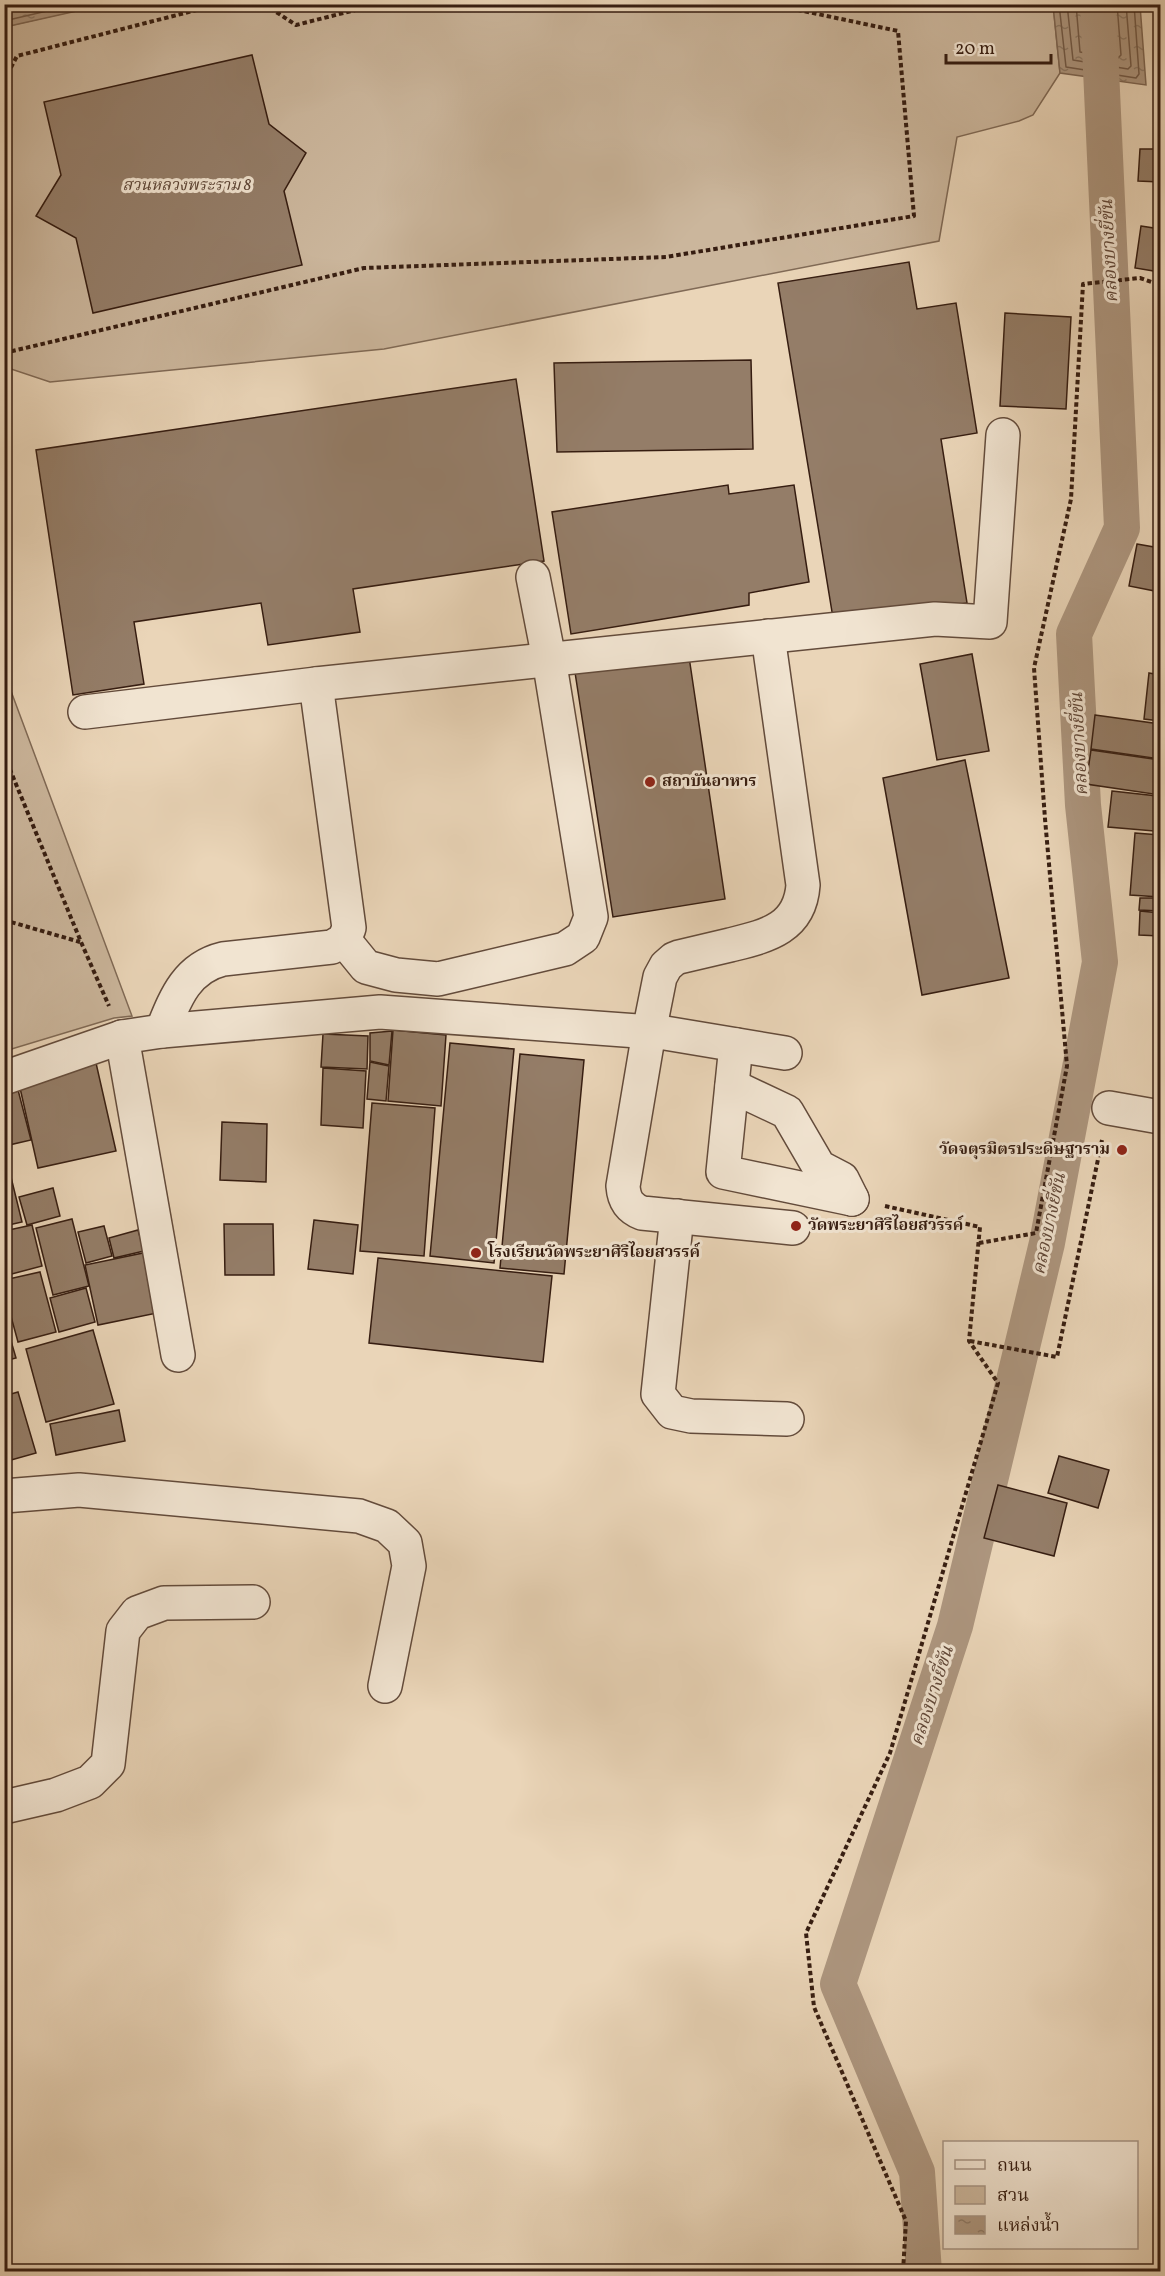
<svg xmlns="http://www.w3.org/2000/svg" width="1165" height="2276" font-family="Vollkorn,'Noto Serif Thai',serif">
	<defs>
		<pattern id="water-ripples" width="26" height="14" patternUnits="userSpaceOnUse" patternTransform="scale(1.5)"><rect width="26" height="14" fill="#ad967f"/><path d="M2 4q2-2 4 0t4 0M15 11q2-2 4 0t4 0" fill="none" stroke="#8e7a67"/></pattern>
	</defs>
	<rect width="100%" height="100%" fill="#ead5b8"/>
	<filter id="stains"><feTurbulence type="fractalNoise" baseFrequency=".00333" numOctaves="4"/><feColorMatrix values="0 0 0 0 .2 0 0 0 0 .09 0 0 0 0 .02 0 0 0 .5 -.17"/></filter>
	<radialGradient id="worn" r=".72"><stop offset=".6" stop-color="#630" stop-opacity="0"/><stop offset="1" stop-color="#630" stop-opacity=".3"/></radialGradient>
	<g fill="#cbb69c" stroke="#806a56" stroke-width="1.5">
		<path d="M104 4H1053L1060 73 1033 115 1019 121 957 137 939 241 384 349 50 382 5 367 4 27Z"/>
		<path d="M5 675 132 1016 114 1018 5 1051Z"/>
	</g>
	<g fill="url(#water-ripples)" stroke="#7d6653" stroke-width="1.5">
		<path d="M5 4H104V5L5 27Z"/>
		<path d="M1053 5H1140L1146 85 1060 73Z"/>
	</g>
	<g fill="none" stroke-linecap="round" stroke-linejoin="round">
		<g stroke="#725a48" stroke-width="1.5">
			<path d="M1059 4 1066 67 1136 78 1139 74 1134 4"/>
			<path d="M1067 4 1073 60 1128 69 1131 66 1126 4"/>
			<path d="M1076 4 1080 52 1118 58 1121 55 1117 4"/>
			<path d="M4 21 77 4"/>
		</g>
		<path stroke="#ad967f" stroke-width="36" d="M924 2272 917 2172 838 1984 955 1626 1047 1243 1100 962 1083 805 1074 634 1122 528 1098 4"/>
	</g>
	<g fill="#947d68" stroke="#361d11" stroke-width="1.5">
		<path d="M252 55 269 124 306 153 284 191 302 265 93 313 76 238 36 216 61 175 44 102Z"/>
		<path d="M1160 144V182L1138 181 1140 149H1160Z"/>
		<path d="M1141 226 1160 229V272L1135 268Z"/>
		<path d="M909 262 917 309 956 303 977 433 941 439 967 603 834 624 778 283Z"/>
		<path d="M1005 313 1071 317 1066 409 1000 406Z"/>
		<path d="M751 360 753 449 557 452 554 363Z"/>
		<path d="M516 379 544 561 353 589 360 632 268 645 261 603 134 622 144 684 73 695 36 450Z"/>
		<path d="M728 485 729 494 794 485 809 582 749 593V605L571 634 552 512Z"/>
		<path d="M1137 544 1160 548V544V592L1129 586Z"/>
		<path d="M688 650 725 899 613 917 574 666Z"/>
		<path d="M972 654 989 751 937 760 920 664Z"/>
		<path d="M1149 673 1160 675V721L1144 719Z"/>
		<path d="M1095 715 1160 724V759L1091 749Z"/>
		<path d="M1091 750 1160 760V795L1086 784Z"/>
		<path d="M965 760 1009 978 922 995 883 778Z"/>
		<path d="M1112 791 1157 796 1154 831 1108 827Z"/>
		<path d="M1135 833 1160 835V897L1130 895Z"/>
		<path d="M1140 898H1160V911L1139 910Z"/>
		<path d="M1140 911 1160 913V936L1139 935Z"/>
		<path d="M393 1030 446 1035 441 1106 388 1101Z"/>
		<path d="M392 1031 389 1065 370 1061V1033Z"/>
		<path d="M323 1034 368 1036 367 1069 321 1067Z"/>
		<path d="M450 1043 514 1049 494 1263 430 1256Z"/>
		<path d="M520 1054 584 1060 564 1274 500 1268Z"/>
		<path d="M370 1062 389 1066 386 1101 367 1099Z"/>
		<path d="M96 1063 116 1151 38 1168 18 1079Z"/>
		<path d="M323 1068 366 1071 363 1128 321 1125Z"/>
		<path d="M17 1086 31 1140 9 1145 4 1125V1089Z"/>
		<path d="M372 1103 435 1108 424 1256 360 1251Z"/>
		<path d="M222 1122 267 1124 266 1182 220 1180Z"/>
		<path d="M9 1169 22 1222 4 1226V1171Z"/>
		<path d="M53 1188 60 1216 27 1225 19 1197Z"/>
		<path d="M72 1219 89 1286 53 1295 36 1228Z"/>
		<path d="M314 1220 358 1225 353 1274 308 1269Z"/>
		<path d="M224 1224H273L274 1275H225Z"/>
		<path d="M32 1225 42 1266 4 1276V1231Z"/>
		<path d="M104 1226 112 1256 86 1263 78 1232Z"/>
		<path d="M138 1230 144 1251 114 1258 109 1238Z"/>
		<path d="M148 1252 162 1312 98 1325 85 1265Z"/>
		<path d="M378 1258 552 1276 543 1362 369 1343Z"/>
		<path d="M40 1272 56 1332 18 1342 4 1291V1280Z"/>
		<path d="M86 1288 95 1322 59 1332 50 1298Z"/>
		<path d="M4 1317 16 1358 4 1361Z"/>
		<path d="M93 1330 114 1404 46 1422 26 1349Z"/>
		<path d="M18 1392 36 1453 4 1462V1396Z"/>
		<path d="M119 1410 125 1441 56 1455 50 1424Z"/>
		<path d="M1059 1456 1109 1470 1098 1508 1048 1493Z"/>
		<path d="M998 1485 1067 1503 1054 1556 984 1538Z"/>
	</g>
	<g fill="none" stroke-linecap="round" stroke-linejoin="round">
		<defs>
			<g id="minor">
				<path d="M768 636 803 885C800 929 766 936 730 945 713 949 696 953 679 957L674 959 666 966 660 977 649 1032 623 1186C624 1200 629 1208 642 1213L793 1228"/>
				<path d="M85 712 316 684"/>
				<path d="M344 940 366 967 396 975 438 979 565 949 583 937 591 917 549 659 533 577"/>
				<path d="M162 1031C175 999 186 968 223 959L332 947 344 940 349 928 316 684 935 619 990 622 1003 435"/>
				<path d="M122 1037 178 1355"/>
				<path d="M736 1045 723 1172 852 1199"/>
				<path d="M4 1078 122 1037 162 1031 380 1012 665 1033 785 1053"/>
				<path d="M732 1086 787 1112 819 1167 842 1179 852 1199"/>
				<path d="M1109 1108 1160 1117"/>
				<path d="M677 1216 658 1394 672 1412 691 1416 787 1419"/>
				<path d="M4 1496 79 1490 359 1516 387 1526 405 1543 409 1566 385 1686"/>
				<path d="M4 1807 56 1795 90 1782 108 1764 123 1631 137 1613 164 1603 253 1602"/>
			</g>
		</defs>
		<use href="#minor" stroke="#634b3b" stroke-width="36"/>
		<g stroke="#361d11" stroke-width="4" stroke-dasharray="4.5 3" stroke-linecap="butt">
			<path d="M264 4 296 25 379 4"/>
			<path d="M4 81 17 56 220 4"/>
			<path d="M4 353 364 268 666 257 914 216 898 31 770 4"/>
			<path d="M4 755 81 942 109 1006"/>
			<path d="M4 920 80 942"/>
			<path d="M885 1206 980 1227 969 1341 998 1383 890 1753 806 1933 814 2007 906 2221 903 2272"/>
			<path d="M979 1243 1036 1233 1067 1066 1045 819 1034 668 1071 499 1083 284 1140 278 1160 285"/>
			<path d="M970 1341 1057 1357 1102 1140"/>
		</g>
		<use href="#minor" stroke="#f1e4d1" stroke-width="33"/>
	</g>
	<g fill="#8f2418" stroke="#f1e4d1" stroke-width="2">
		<circle cx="650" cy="782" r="6"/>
		<circle cx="1122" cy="1150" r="6"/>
		<circle cx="796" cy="1226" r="6"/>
		<circle cx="476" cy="1253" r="6"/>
	</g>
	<g text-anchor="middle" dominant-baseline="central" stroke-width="6" stroke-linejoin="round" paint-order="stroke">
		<g font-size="16" font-style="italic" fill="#5b4334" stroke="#f1e4d1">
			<text x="187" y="186">สวนหลวงพระราม 8</text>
		</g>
		<g font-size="16" font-weight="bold" fill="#361d11" stroke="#f1e4d1" text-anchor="start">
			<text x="662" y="782">สถาบันอาหาร</text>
			<text x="1110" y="1150" text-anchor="end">วัดจตุรมิตรประดิษฐาราม</text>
			<text x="808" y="1226">วัดพระยาศิริไอยสวรรค์</text>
			<text x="488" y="1253">โรงเรียนวัดพระยาศิริไอยสวรรค์</text>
		</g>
		<g font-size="18" font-style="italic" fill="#604738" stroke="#f1e4d1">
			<text transform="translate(1110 251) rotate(-93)">คลองบางยี่ขัน</text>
			<text transform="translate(1080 744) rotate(-93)">คลองบางยี่ขัน</text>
			<text transform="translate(1050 1224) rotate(-78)">คลองบางยี่ขัน</text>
			<text transform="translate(933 1696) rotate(-72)">คลองบางยี่ขัน</text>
		</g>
	</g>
	<rect width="1165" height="2276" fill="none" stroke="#ead5b8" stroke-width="24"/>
	<rect x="6" y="6" width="1153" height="2264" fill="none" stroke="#361d11" stroke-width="3"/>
	<rect x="12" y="12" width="1141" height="2252" fill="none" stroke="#361d11" stroke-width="1.5"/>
	<rect x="943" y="2141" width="195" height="108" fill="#f1e4d1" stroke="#a69484" stroke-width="1.5"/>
	<rect x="955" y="2160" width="30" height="9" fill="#f1e4d1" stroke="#a69484" stroke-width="1.5"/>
	<text x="997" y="2171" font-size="18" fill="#361d11">ถนน</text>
	<rect x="955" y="2186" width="30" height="18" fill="#cbb69c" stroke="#a69484" stroke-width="1.5"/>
	<text x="997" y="2201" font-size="18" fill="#361d11">สวน</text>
	<rect x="955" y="2216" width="30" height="18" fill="url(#water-ripples)" stroke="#a69484" stroke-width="1.5"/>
	<text x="997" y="2231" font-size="18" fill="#361d11">แหล่งน้ำ</text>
	<path d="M946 54v9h105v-9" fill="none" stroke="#361d11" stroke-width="3"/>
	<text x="955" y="54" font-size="18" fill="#361d11" stroke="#f1e4d1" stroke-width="4.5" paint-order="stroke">20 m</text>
	<rect width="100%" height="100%" filter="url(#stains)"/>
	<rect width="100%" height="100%" fill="url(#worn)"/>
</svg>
